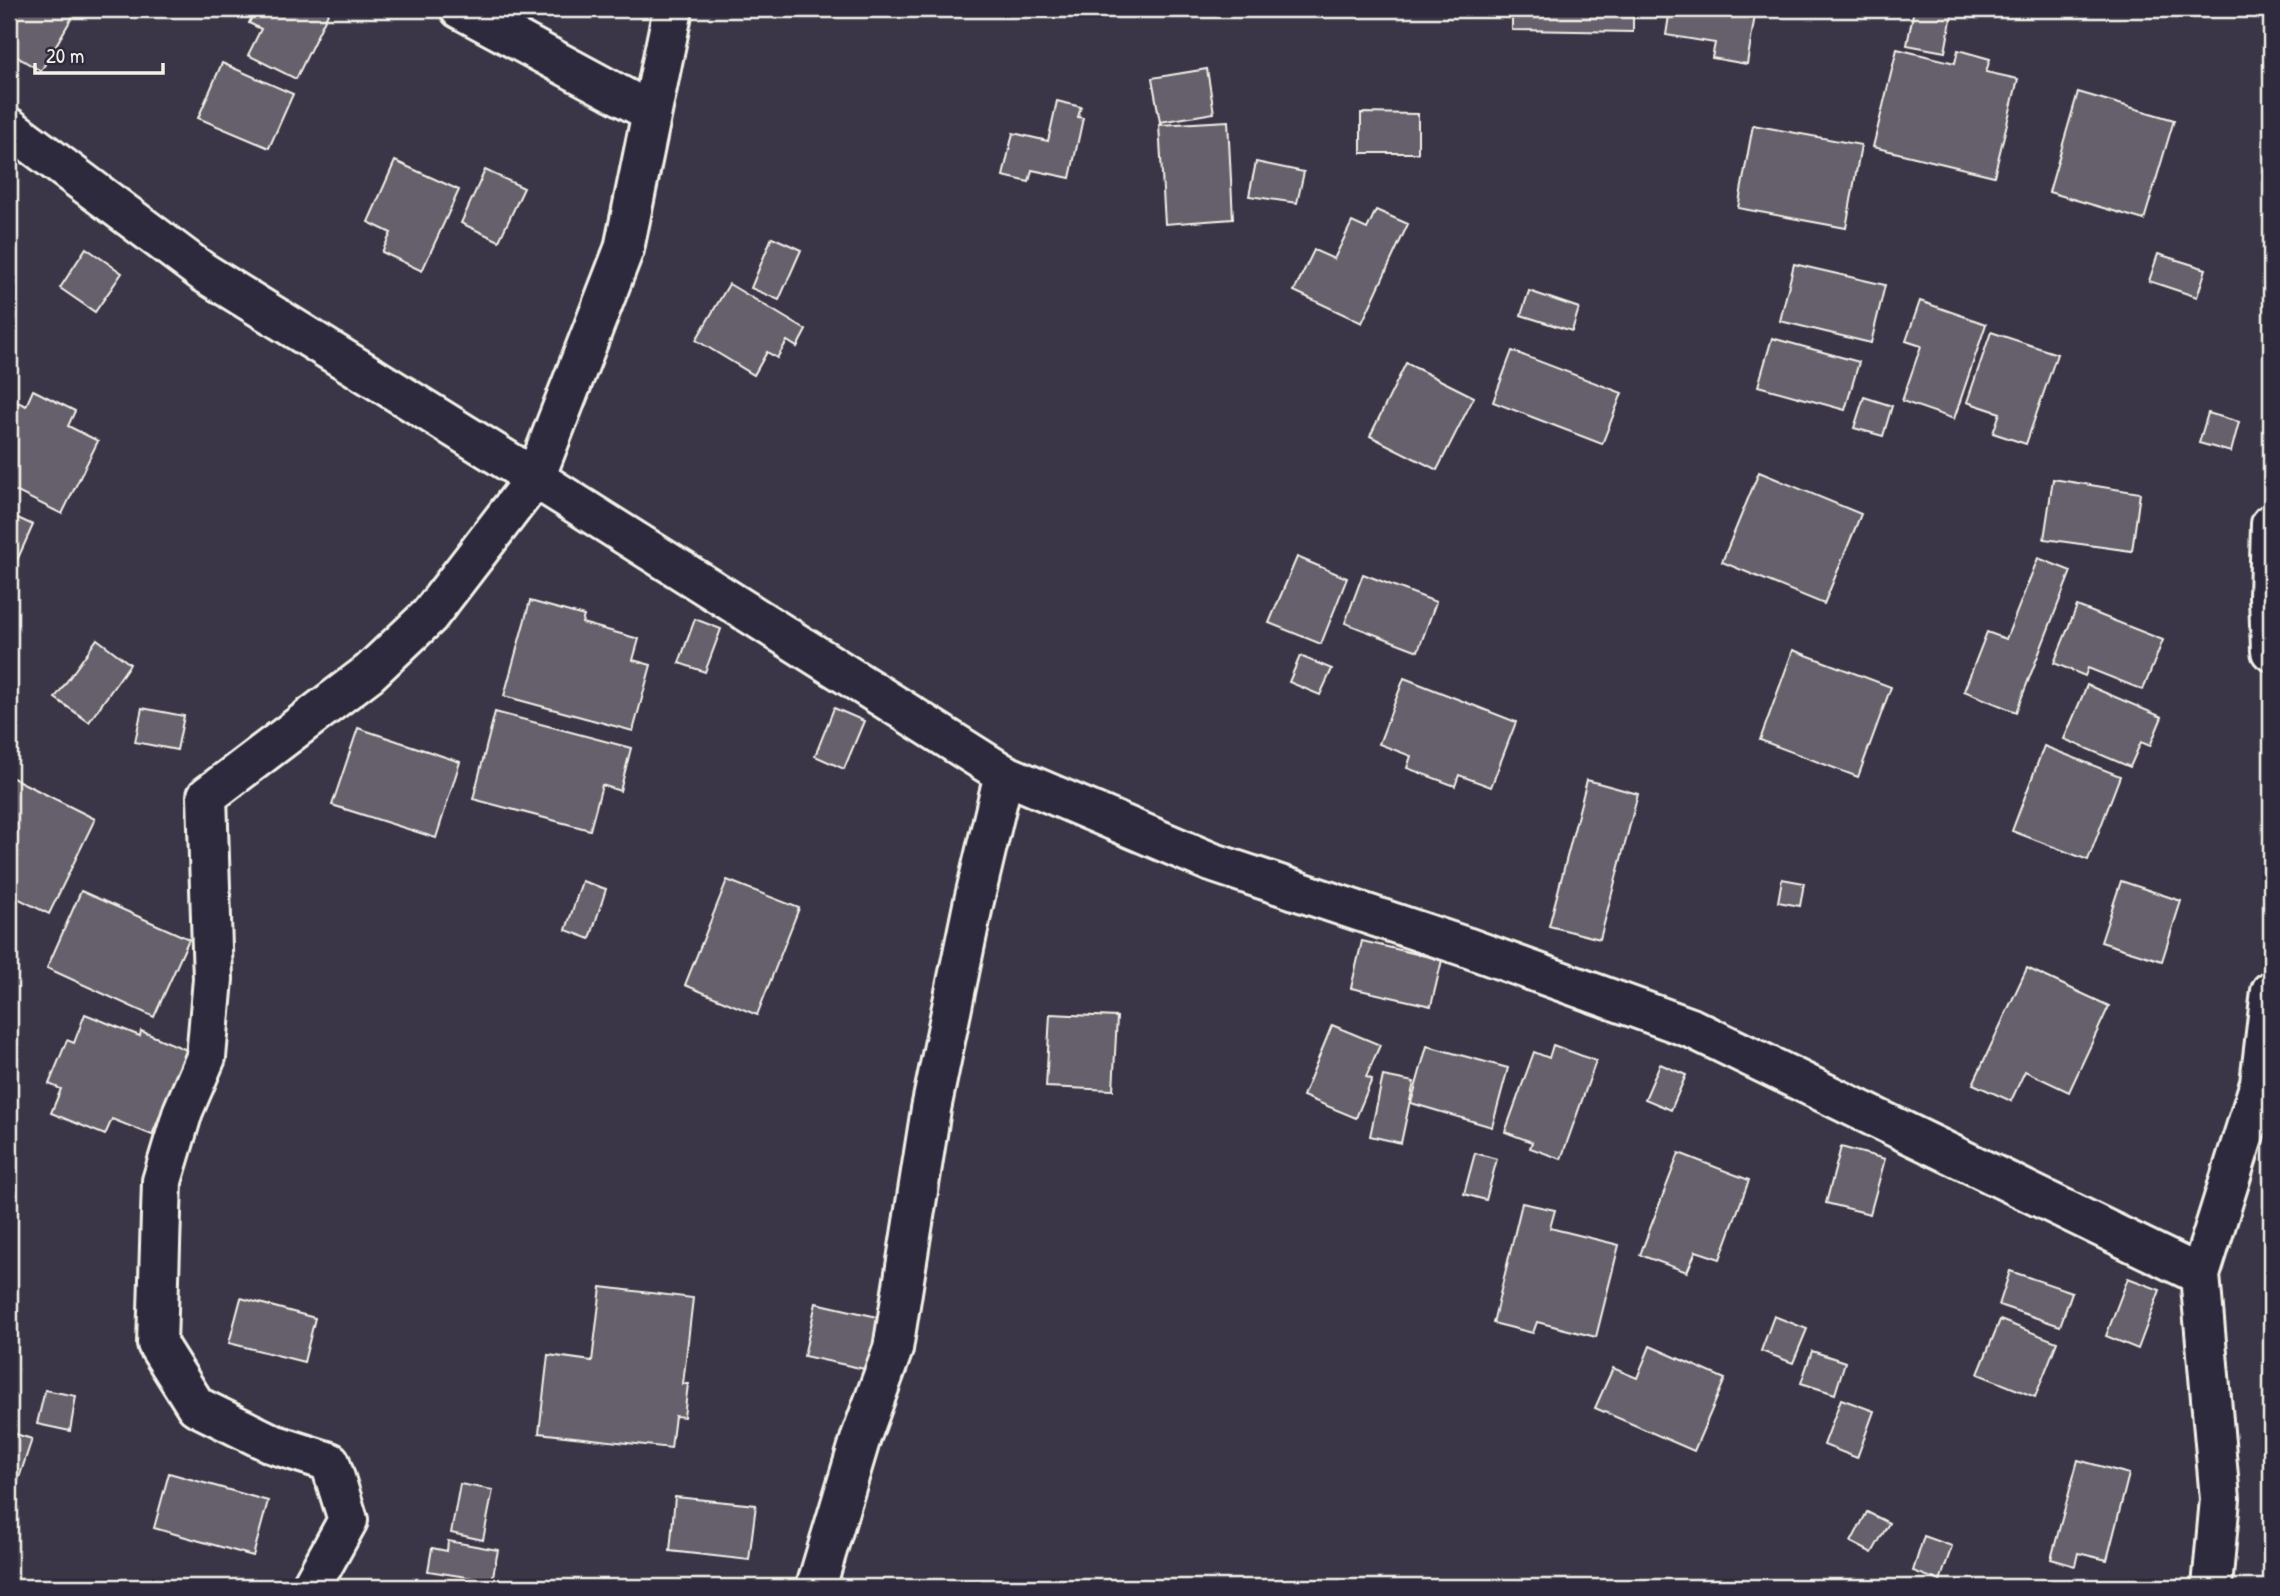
<svg xmlns="http://www.w3.org/2000/svg" width="2280" height="1596" font-family="'Patrick Hand',sans-serif">
	<rect width="100%" height="100%" fill="#3b3647"/>
	<filter id="ink" filterUnits="userSpaceOnUse"><feTurbulence type="fractalNoise" baseFrequency=".0143" numOctaves="2"/><feDisplacementMap in="SourceGraphic" scale="14" xChannelSelector="R" yChannelSelector="G"/><feConvolveMatrix kernelMatrix="1 2 1 2 8 2 1 2 1" color-interpolation-filters="sRGB"/></filter>
	<g filter="url(#ink)">
		<g fill="#65616c" stroke="#f4f1e8" stroke-width="2">
			<path d="M9 9H77L41 71 9 52Z"/>
			<path d="M256 9H330L296 79 248 55 261 29 249 23Z"/>
			<path d="M1512 9H1633V32L1512 30Z"/>
			<path d="M1670 9H1756L1747 64 1712 58 1715 43 1666 35Z"/>
			<path d="M1914 9H1953L1945 52 1907 45Z"/>
			<path d="M1897 49 1955 63 1958 50 1990 59 1986 72 2018 79 1994 176 1873 147Z"/>
			<path d="M222 63 293 94 269 148 198 118Z"/>
			<path d="M1207 69 1214 113 1160 122 1152 78Z"/>
			<path d="M2078 92 2174 120 2144 220 2049 192Z"/>
			<path d="M1057 101 1081 107 1078 117 1083 118 1070 178 1032 170 1029 182 1003 176 1013 133 1048 141Z"/>
			<path d="M1361 113 1418 114V153H1361Z"/>
			<path d="M1228 121 1233 219 1165 224 1159 125Z"/>
			<path d="M1753 125 1861 145 1846 228 1738 208Z"/>
			<path d="M395 161 459 190 422 271 382 252 391 233 368 222Z"/>
			<path d="M1256 162 1304 172 1297 203 1249 196Z"/>
			<path d="M485 170 524 188 499 241 461 223Z"/>
			<path d="M1376 210 1408 224 1362 323 1294 291 1314 250 1334 259 1352 222 1367 229Z"/>
			<path d="M772 237 801 250 779 300 751 288Z"/>
			<path d="M86 248 122 273 95 312 60 288Z"/>
			<path d="M2158 254 2206 269 2197 297 2149 281Z"/>
			<path d="M1794 264 1885 285 1871 343 1780 321Z"/>
			<path d="M729 284 806 330 797 347 787 341 777 358 767 352 754 375 696 340Z"/>
			<path d="M1529 291 1579 308 1572 331 1521 315Z"/>
			<path d="M1920 301 1986 324 1954 419 1902 401 1921 346 1906 341Z"/>
			<path d="M1991 332 2057 354 2026 444 1993 433 2000 413 1967 402Z"/>
			<path d="M1772 338 1859 362 1845 410 1758 386Z"/>
			<path d="M1512 351 1622 393 1602 444 1493 402Z"/>
			<path d="M1406 363 1474 397 1437 470 1370 436Z"/>
			<path d="M33 390 75 411 68 426 98 441 62 514 9 488V398L26 406Z"/>
			<path d="M1864 397 1892 406 1883 436 1854 428Z"/>
			<path d="M2208 413 2239 422 2231 452 2199 443Z"/>
			<path d="M1759 472 1861 514 1824 604 1722 562Z"/>
			<path d="M2053 479 2140 493 2132 551 2044 539Z"/>
			<path d="M9 514 33 525 9 578Z"/>
			<path d="M1297 557 1347 578 1321 644 1269 623Z"/>
			<path d="M2038 558 2071 571 2016 712 1964 691 1987 632 2006 639Z"/>
			<path d="M1363 574 1436 602 1418 651 1345 623Z"/>
			<path d="M530 601 584 616 582 623 639 639 633 660 651 665 633 731 504 696Z"/>
			<path d="M2077 606 2163 640 2143 690 2088 668 2085 676 2054 663Z"/>
			<path d="M695 619 721 629 705 672 679 663Z"/>
			<path d="M97 639 130 664 89 722 55 698Z"/>
			<path d="M1793 650 1891 687 1858 777 1760 740Z"/>
			<path d="M1300 656 1332 669 1320 695 1289 682Z"/>
			<path d="M1404 678 1516 722 1491 787 1459 775 1455 786 1407 768 1411 756 1379 744Z"/>
			<path d="M2087 685 2162 717 2150 746 2141 742 2130 767 2064 739Z"/>
			<path d="M142 708 184 716 177 750 135 742Z"/>
			<path d="M834 708 864 721 844 769 815 756Z"/>
			<path d="M495 712 631 748 620 791 602 785 590 830 473 799Z"/>
			<path d="M358 728 460 762 436 838 332 805Z"/>
			<path d="M2044 746 2120 776 2088 860 2012 831Z"/>
			<path d="M9 776 95 819 49 914 9 894Z"/>
			<path d="M1587 780 1638 794 1600 939 1549 926Z"/>
			<path d="M1782 879 1804 883 1800 906 1778 902Z"/>
			<path d="M727 880 799 908 757 1015 685 985Z"/>
			<path d="M582 881 606 889 590 939 566 930Z"/>
			<path d="M2121 881 2181 901 2162 961 2101 942Z"/>
			<path d="M81 891 189 939 154 1017 47 968Z"/>
			<path d="M1362 941 1442 960 1431 1006 1351 988Z"/>
			<path d="M2027 968 2109 1006 2069 1092 2025 1071 2011 1101 1973 1084Z"/>
			<path d="M85 1014 140 1036 141 1031 187 1050 152 1135 112 1119 105 1135 51 1113 61 1089 49 1084 67 1040 74 1043Z"/>
			<path d="M1050 1014 1117 1017 1113 1090 1046 1087Z"/>
			<path d="M1332 1025 1380 1045 1366 1077 1372 1079 1356 1118 1303 1096Z"/>
			<path d="M1553 1045 1596 1061 1561 1159 1530 1148 1532 1142 1505 1132 1534 1052 1549 1058Z"/>
			<path d="M1427 1046 1508 1068 1492 1127 1411 1103Z"/>
			<path d="M1660 1064 1686 1075 1671 1110 1645 1099Z"/>
			<path d="M1383 1076 1414 1082 1401 1143 1370 1136Z"/>
			<path d="M1841 1147 1885 1159 1870 1214 1826 1203Z"/>
			<path d="M1475 1153 1497 1159 1486 1200 1464 1194Z"/>
			<path d="M1679 1153 1749 1180 1720 1259 1696 1251 1687 1272 1640 1255Z"/>
			<path d="M1522 1203 1555 1210 1550 1228 1619 1245 1596 1337 1537 1322 1533 1333 1493 1323Z"/>
			<path d="M2010 1271 2072 1292 2060 1326 1999 1305Z"/>
			<path d="M2128 1278 2160 1290 2138 1349 2106 1336Z"/>
			<path d="M601 1287 693 1298 683 1384H688L684 1417 675 1416 671 1448 539 1433 548 1355 592 1361Z"/>
			<path d="M241 1298 315 1318 304 1362 229 1343Z"/>
			<path d="M816 1303 886 1319 874 1371 804 1356Z"/>
			<path d="M1774 1316 1807 1329 1793 1363 1761 1351Z"/>
			<path d="M2000 1320 2057 1342 2035 1397 1978 1374Z"/>
			<path d="M1650 1346 1725 1379 1694 1451 1595 1408 1613 1368 1637 1378Z"/>
			<path d="M1812 1351 1845 1362 1835 1394 1801 1383Z"/>
			<path d="M45 1390 76 1396 70 1431 37 1424Z"/>
			<path d="M1841 1399 1874 1411 1857 1458 1824 1445Z"/>
			<path d="M9 1432 32 1439 9 1508Z"/>
			<path d="M2078 1460 2129 1474 2107 1560 2078 1553 2075 1566 2051 1559Z"/>
			<path d="M169 1473 268 1501 253 1556 154 1528Z"/>
			<path d="M460 1484 493 1490 483 1540 451 1533Z"/>
			<path d="M675 1497 756 1505 749 1560 670 1551Z"/>
			<path d="M1867 1512 1889 1523 1872 1553 1851 1542Z"/>
			<path d="M1924 1536 1952 1546 1940 1581 1913 1571Z"/>
			<path d="M448 1541 498 1550 492 1581 428 1571 432 1548 447 1551Z"/>
		</g>
		<g fill="none" stroke-linecap="round" stroke-linejoin="round">
			<defs>
				<g id="street">
					<path d="M460 9 651 112"/>
					<path d="M9 127 203 272 535 478 1004 774 1211 862 1466 947 1691 1028 2200 1275"/>
					<path d="M2271 524 2269 597 2271 651"/>
					<path d="M311 1587 348 1520 330 1462 273 1444 196 1406 157 1344 162 1181 183 1111 206 1057 213 979 207 796 369 673 429 616 535 478 624 249 673 9"/>
					<path d="M816 1587 861 1437 893 1349 931 1109 973 905 1004 774"/>
					<path d="M2212 1587 2220 1499 2200 1275 2260 1083 2271 991"/>
				</g>
			</defs>
			<use href="#street" stroke="#f4f1e8" stroke-width="44"/>
			<use href="#street" stroke="#2f2a3d" stroke-width="38"/>
		</g>
	</g>
	<rect width="2280" height="1596" fill="none" stroke="#2f2a3d" stroke-width="35"/>
	<rect x="18" y="18" width="2245" height="1561" fill="none" stroke="#f4f1e8" stroke-width="2.5" filter="url(#ink)"/>
	<path d="M35 63v10h128v-10" fill="none" stroke="#f4f1e8" stroke-width="3.5"/>
	<text x="46" y="63" font-size="21" fill="#f4f1e8" stroke="#2f2a3d" stroke-width="5" paint-order="stroke">20 m</text>
</svg>
